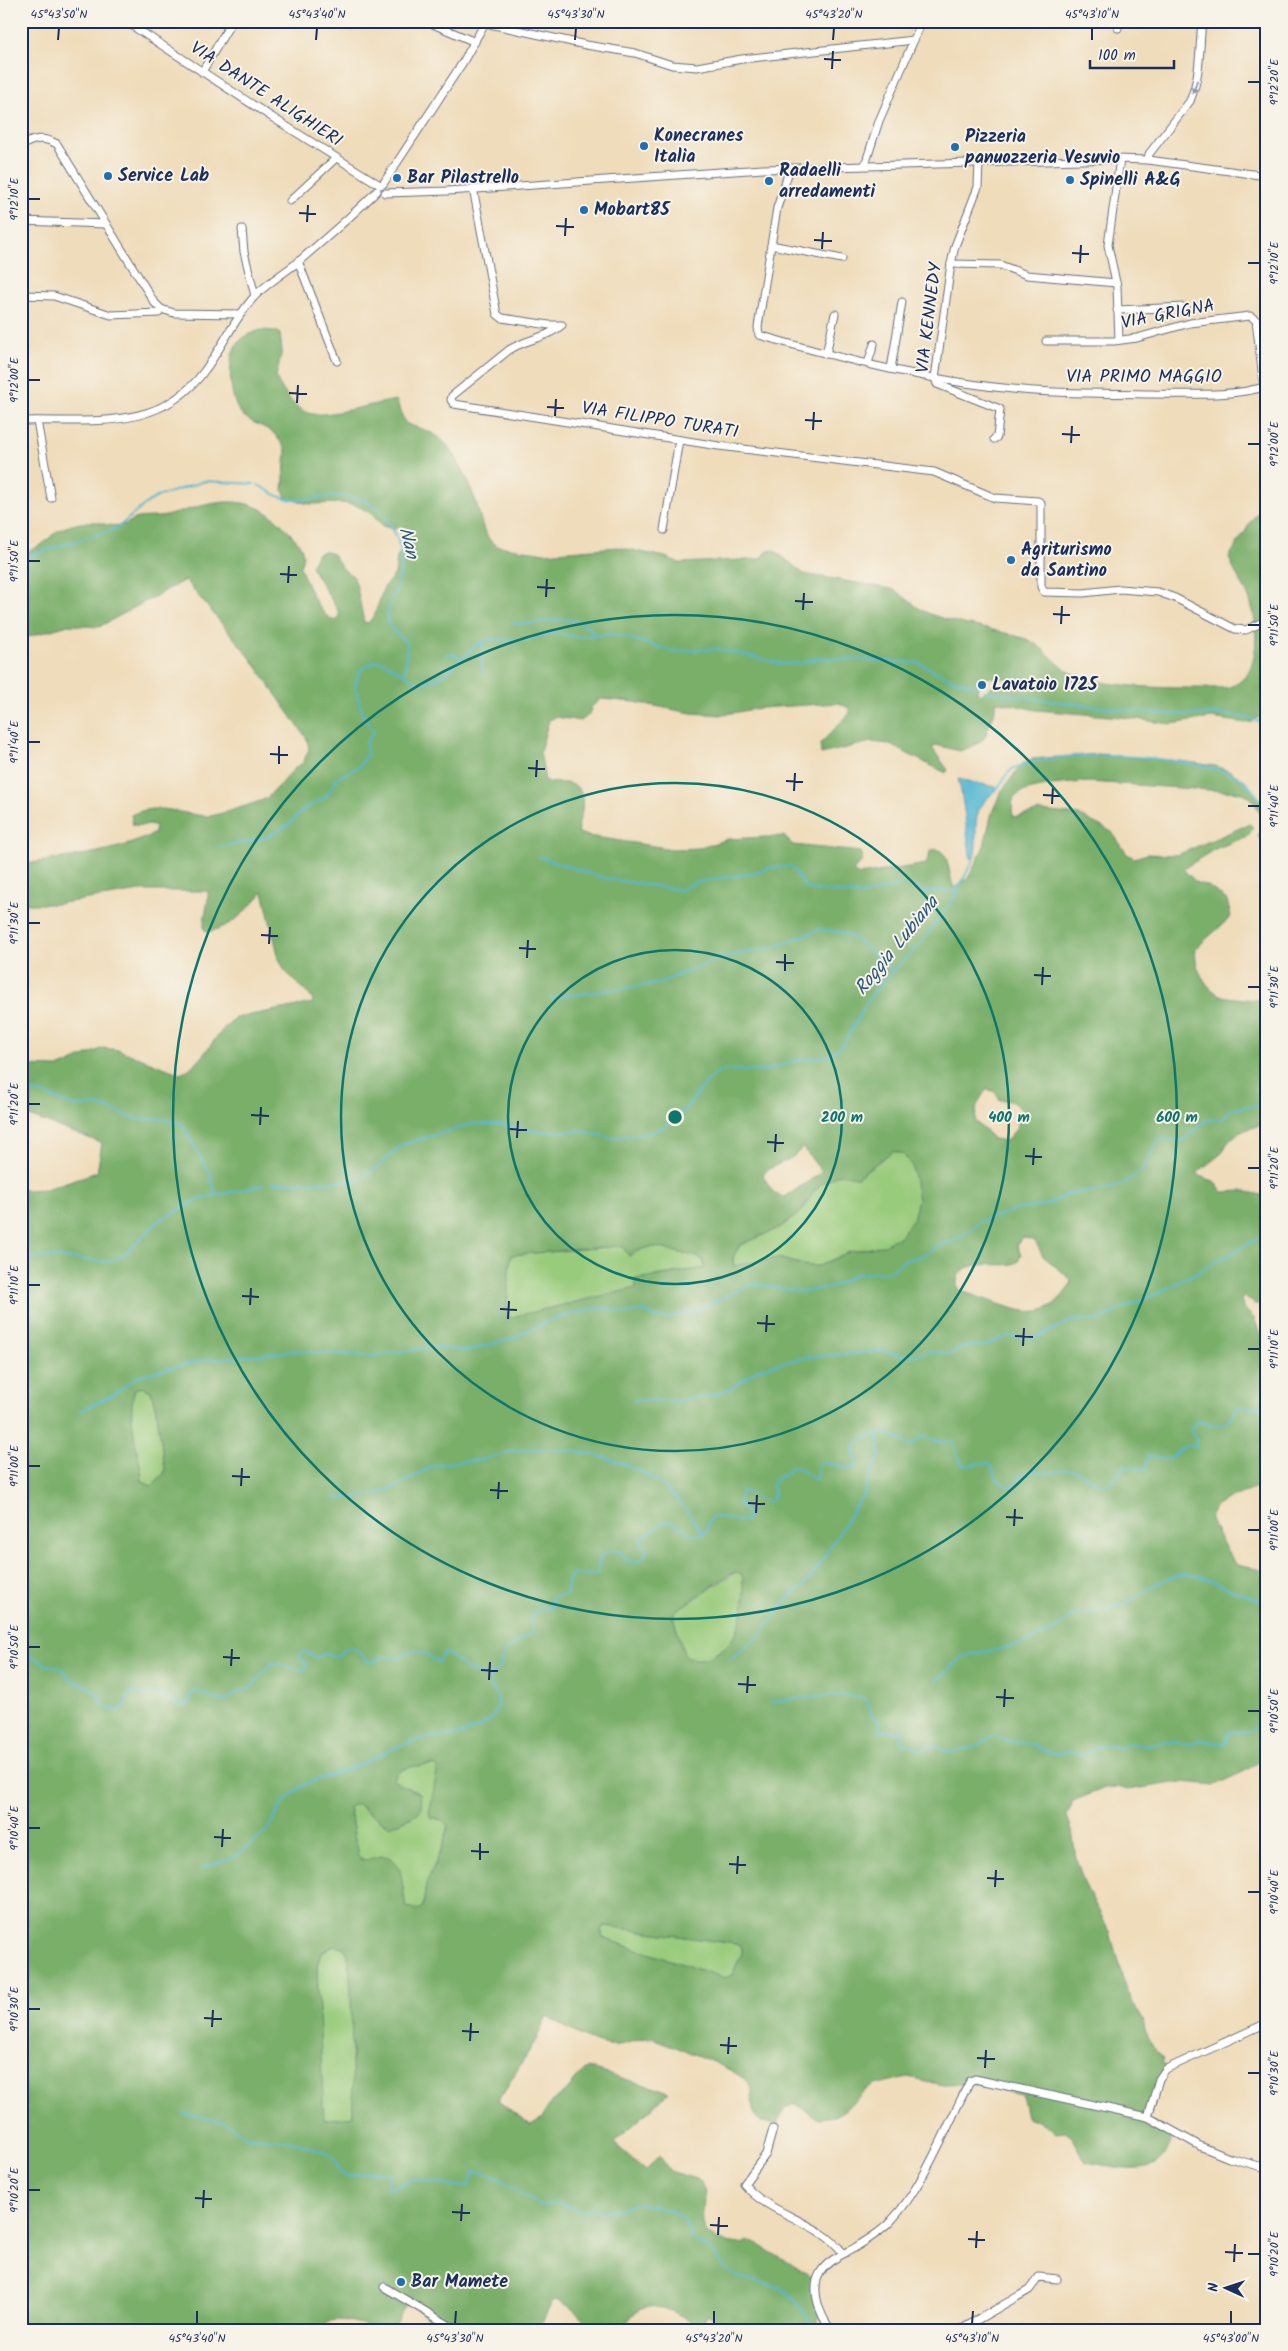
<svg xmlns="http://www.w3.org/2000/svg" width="1288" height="2351" font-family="Kalam,sans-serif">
	<rect width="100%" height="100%" fill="#f7f3e8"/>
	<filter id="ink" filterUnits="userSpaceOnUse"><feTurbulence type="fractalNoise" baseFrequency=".02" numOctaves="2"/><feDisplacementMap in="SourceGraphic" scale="10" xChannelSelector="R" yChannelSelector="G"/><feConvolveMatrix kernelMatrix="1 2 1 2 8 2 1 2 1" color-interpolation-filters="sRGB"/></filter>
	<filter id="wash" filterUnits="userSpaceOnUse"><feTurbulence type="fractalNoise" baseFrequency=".0096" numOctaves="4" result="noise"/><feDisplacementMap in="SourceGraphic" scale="20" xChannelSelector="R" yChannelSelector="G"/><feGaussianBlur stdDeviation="1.12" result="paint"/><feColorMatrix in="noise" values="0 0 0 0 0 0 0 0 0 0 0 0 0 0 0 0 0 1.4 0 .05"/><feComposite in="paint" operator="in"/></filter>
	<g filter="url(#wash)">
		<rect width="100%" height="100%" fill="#efdcba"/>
		<g fill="#99cb7b" stroke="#5a7d6c">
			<path d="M893 1151 904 1154 914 1169 918 1199 913 1220 899 1237 882 1246 849 1252 819 1266H808L777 1258 734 1267 733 1257 740 1245 779 1228 802 1211 814 1191 823 1183 839 1174 857 1177Z"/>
			<path d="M618 1246 623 1247 629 1256C652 1242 656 1247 680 1253 689 1255 696 1255 703 1260L705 1268 635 1279 636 1288 507 1319 508 1283 511 1255Z"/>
			<path d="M143 1387 151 1391 157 1414 165 1468 164 1474 151 1486 142 1481C140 1455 125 1413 135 1389Z"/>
			<path d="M736 1572 742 1574C747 1604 744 1641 713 1655 702 1660 695 1661 684 1655L673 1617 675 1611Z"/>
			<path d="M432 1765 437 1767 436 1819 445 1821 448 1826 442 1848 426 1884 423 1907 418 1910 406 1907 401 1876 382 1856C373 1859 366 1863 358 1856L349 1806 358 1804 366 1812 397 1824 418 1814 415 1790 399 1785 394 1780C397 1765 419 1766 432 1765Z"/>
			<path d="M606 1926 736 1944 742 1947V1953L732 1975 725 1978 603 1938 601 1929Z"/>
			<path d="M335 1946 344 1948 348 1955 351 1989 353 2116 323 2120 317 1967 321 1952Z"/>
		</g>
		<path fill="#7aaf6b" stroke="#4a6f64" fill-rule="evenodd" d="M261 330 276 331 280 334 282 350 276 377C282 391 296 412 313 414 330 416 377 403 396 400L405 423C416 428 430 430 440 438 457 453 469 481 476 502 481 517 482 537 497 546L545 553 617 547 665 557 680 563 759 559 768 551 774 550 804 574 892 589C906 596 915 608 930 614 961 626 994 628 1026 639 1044 646 1052 661 1068 671 1098 690 1186 688 1223 688 1262 685 1260 626 1249 598 1243 583 1233 572 1229 557L1256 514 1267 510V712L1252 722 1245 723 1212 718 1171 724 1121 717 1036 710 1000 702 995 703C996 712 993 718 989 725 987 728 987 733 985 737 980 744 968 748 960 751L936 745 932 748 948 770 946 773 888 744 871 742 821 754 820 744 850 713 849 708 839 703 760 708 721 715 691 713 634 702 601 699 591 707 590 714 581 721 556 717 549 720 540 752 545 780 548 783C570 782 585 781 582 810 581 820 576 823 579 833L588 836 673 849 699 848 728 839 784 836 793 845 861 852 863 860 853 871 859 875 926 864 931 850C952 845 947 879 955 888L968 878 976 863 984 846 992 812 1001 792 1022 764 1032 759 1098 754 1181 761 1215 766 1229 771 1245 780 1267 808V846L1258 837C1265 818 1259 801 1240 792L1089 782C1072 783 1027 785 1015 797 1011 802 1012 810 1013 816L1017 817 1040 811 1079 815 1112 832 1127 854 1134 858 1147 854 1177 855 1247 825 1250 824 1253 828 1248 836 1215 849 1183 869 1197 883 1208 886 1227 900 1231 917 1196 948C1193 965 1204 987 1220 995 1224 998 1260 1000 1267 1001V1123L1242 1131 1229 1140 1222 1153 1198 1172 1199 1176 1214 1181 1222 1192 1243 1191 1267 1196V1304H1255L1244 1297 1241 1300 1244 1309 1254 1318 1260 1334 1267 1338V1485C1256 1488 1214 1502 1211 1513 1208 1522 1230 1556 1237 1565L1267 1571V1753L1259 1762 1243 1772 1215 1785 1181 1782 1127 1790 1118 1787 1105 1788 1073 1801 1067 1816 1072 1830 1076 1859 1085 1885 1110 1932 1126 1990 1143 2020 1145 2030 1155 2050 1163 2058 1162 2062 1165 2068 1145 2118 1173 2134C1170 2142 1167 2152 1161 2159 1146 2176 1106 2165 1086 2162 1078 2152 1075 2140 1066 2131L1056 2132 1044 2124 1027 2117 1022 2094 971 2084 943 2085 908 2077 874 2085 864 2091 846 2110 835 2117 819 2119 795 2104 785 2108 778 2124 761 2123C747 2109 756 2097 749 2084 740 2069 671 2046 652 2038 639 2037 630 2044 618 2045 596 2048 565 2027 547 2016L536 2040 498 2101 531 2125 542 2118 551 2102 565 2092 582 2072 588 2068 669 2092 614 2143 646 2171 659 2155 670 2171 700 2180C713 2204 685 2235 728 2242 737 2244 743 2245 750 2240L816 2279 819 2306 818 2326 800 2324 792 2330H726L708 2313 699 2326C686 2318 660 2303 645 2307 626 2312 629 2337 601 2329 583 2324 574 2305 556 2300L552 2302 543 2321 536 2330H445L408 2303C400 2308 402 2321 393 2325 375 2335 349 2314 327 2322L321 2330H21V1190L45 1189 97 1172 102 1143 21 1113V1066L60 1067 103 1048 119 1050 181 1074C205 1061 214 1034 235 1018L313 1003 312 998 285 971 279 959 263 892C245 911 235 926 207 932L204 929C203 917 209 904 208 891H140L56 904H21V865C66 856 115 854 155 833V825C147 824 141 826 133 825L131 815C160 801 179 815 208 816 212 817 252 804 260 801L267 798 295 768 303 763 309 749 307 739 249 656 185 580 99 627 68 625 21 639V554C29 551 39 547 45 542 52 536 56 530 66 527 75 524 86 521 96 522 105 524 112 527 122 525 127 524 131 521 135 519 144 516 156 518 166 516 217 501 250 488 290 533 300 544 307 552 300 566 305 581 319 616 335 621L340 614 311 566 318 553 324 551 333 554 344 570 353 576 356 583 364 622 368 623 374 616 384 587 395 574 397 557 409 539 408 530 402 526 392 529 383 526 369 512 355 505 341 503 309 504 286 498 283 491 286 450C282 444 278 437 272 432 261 424 248 423 239 411 230 398 227 361 235 347 241 337 251 333 261 330ZM987 677 1011 679 1020 687 992 686 981 695 977 692 979 683ZM986 1090 994 1091 1000 1100 1012 1101 1022 1110 1016 1129 1006 1141 994 1139 975 1121 977 1104ZM803 1148 822 1172 785 1197C773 1196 768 1185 763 1175L767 1170 791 1158ZM893 1151 903 1154 912 1166 918 1199 913 1220 899 1237 882 1246 849 1252 819 1266H808L777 1258 733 1266V1257L740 1245 779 1228 802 1211 814 1191 823 1183 839 1174 857 1177ZM1022 1237 1035 1241 1043 1256 1070 1279 1071 1284C1047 1322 1026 1313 990 1301 980 1297 966 1294 957 1288 954 1252 1003 1271 1018 1262L1021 1255 1017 1245ZM618 1246 623 1247 629 1256C652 1242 656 1247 680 1253 689 1255 696 1255 703 1260L705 1268 635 1280 636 1288 507 1318 508 1283 511 1255ZM143 1387 151 1391 157 1414 165 1468 164 1474 151 1486 142 1481C140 1456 125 1413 135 1389ZM736 1572 742 1574C747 1605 743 1641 713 1655 701 1660 695 1661 684 1654L673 1617 675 1611 730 1574ZM432 1765 437 1767V1771L429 1813 431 1818 441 1819 448 1826 442 1848 426 1884 423 1907 418 1910 406 1907C401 1892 406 1857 383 1856 376 1856 370 1860 363 1860L358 1856 349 1807 358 1804 383 1823 390 1826 418 1814 422 1808 420 1794C412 1788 402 1788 394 1780 397 1765 419 1766 432 1765ZM606 1926 736 1944 742 1947V1953L732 1975 725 1978 603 1938 601 1929ZM334 1946 344 1948 348 1955 351 1989 353 2116 324 2120 317 1967 321 1952Z"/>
		<path fill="#53b8d1" stroke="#377498" d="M958 779 996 787C992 796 983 801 979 810 972 826 980 844 973 860L971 859C966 833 965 805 958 779Z"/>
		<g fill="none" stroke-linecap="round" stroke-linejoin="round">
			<g stroke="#53b8d1" stroke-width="2">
				<path d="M258 485C270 491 280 499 293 500 308 501 324 496 339 496 371 495 394 519 400 549 402 560 401 573 398 584 395 596 381 615 390 627 395 633 402 637 407 643L405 673"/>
				<path d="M21 558 116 529 148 502 159 496 205 481 254 484"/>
				<path d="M512 623C543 628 572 606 595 634"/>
				<path d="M445 655 452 654 463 659"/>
				<path d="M482 673V646L485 641"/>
				<path d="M984 691C1046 701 1107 709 1170 714 1203 716 1236 709 1267 725"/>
				<path d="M993 792C1003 787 1003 773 1014 768 1064 747 1191 755 1240 778 1251 784 1256 798 1267 805"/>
				<path d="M217 847 265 838 287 826 304 809 326 797 337 778 358 767 367 756 366 743 374 732 363 715 355 686 360 671 365 667 376 661 384 662 417 682 431 681 443 675 478 644 488 639 526 640 553 633 578 637 615 634 672 651 718 649 783 664 800 663 819 658 919 663 951 679 978 686"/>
				<path d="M539 857 603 878 680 890 697 882 759 872 768 868 791 866 807 889 864 895 905 884 916 887 923 892 947 890 958 892"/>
				<path d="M551 998 656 984 724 957 775 947 820 929 840 932 854 938 872 952 892 972"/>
				<path d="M21 1089 45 1094 74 1106 98 1105 139 1120 158 1118 181 1123 210 1174 216 1195"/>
				<path d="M272 1183 356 1181 377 1168 401 1145 472 1124H497L540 1132 582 1131 611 1138 653 1132 671 1123 679 1117 709 1080 718 1072 730 1070 763 1071 793 1062 831 1055 844 1043 870 997 886 978 920 944 952 901 974 858"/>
				<path d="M21 1259 52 1257 111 1262 125 1254 160 1220 199 1199 263 1185"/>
				<path d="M633 1400 674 1401 715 1395 733 1387 755 1371 772 1365 807 1357 882 1351 908 1356 930 1352 952 1354 962 1346H986L1006 1336 1034 1338 1073 1320 1098 1321 1119 1310 1158 1293 1235 1252 1267 1232"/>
				<path d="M80 1411 113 1395 138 1376 204 1360 294 1351 372 1356 434 1347 468 1351 511 1339 550 1320 590 1309 605 1308 628 1314 642 1310 655 1317 666 1318 694 1311 752 1284 804 1292 834 1286 856 1274 889 1272 905 1260 925 1255 939 1245 959 1239 981 1221 1015 1210 1046 1205 1071 1193 1105 1190 1119 1186 1142 1171 1158 1141 1164 1139 1183 1141 1206 1120 1223 1119 1231 1109 1258 1105 1267 1087"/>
				<path d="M333 1498C354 1498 380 1495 400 1485 412 1478 422 1470 436 1465 451 1461 466 1462 481 1460 494 1458 505 1451 518 1450 566 1446 623 1455 662 1485 679 1498 691 1517 704 1534"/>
				<path d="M21 1654 36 1658 46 1665 64 1669C72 1687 79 1680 92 1689 105 1699 94 1706 119 1711L126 1706 127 1697 133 1691 146 1695 159 1693C169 1698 174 1708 188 1705L191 1694 196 1691 224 1702 238 1692 253 1686 271 1663C283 1662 293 1672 305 1670L307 1665 299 1658 304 1651 317 1658 324 1653 337 1657 344 1649 350 1647 360 1652 368 1662H372L383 1657 400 1658 408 1652 416 1651 426 1654 438 1662 443 1654 447 1653 468 1670 489 1676 499 1669 505 1650 534 1632 530 1620C535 1608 539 1608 552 1608V1598L555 1596 567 1594 568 1582 573 1574 592 1575 598 1574C599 1554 599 1550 620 1551L626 1560C637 1565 646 1561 647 1548L641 1545V1539L664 1522H672L692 1534 699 1535 707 1532 708 1522 712 1517C724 1515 735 1524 747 1520L748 1515 738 1503 742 1491C752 1490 755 1502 770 1502L774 1496 772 1486 774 1480 785 1474 791 1467 798 1468 814 1479 817 1478 818 1465 823 1461 844 1468H855L857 1464 853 1450C860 1435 878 1430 893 1436 899 1438 904 1443 910 1446L924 1436 939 1442 952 1441C958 1448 957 1457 962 1465 969 1467 978 1461 990 1463 992 1473 1002 1489 1015 1486 1018 1482 1020 1476 1024 1474 1031 1469 1039 1473 1046 1473 1057 1473 1066 1467 1077 1471 1093 1477 1090 1487 1111 1484L1124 1466 1145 1470 1148 1456 1169 1459 1183 1447 1196 1445V1439L1190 1430 1197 1421 1213 1425 1226 1424 1238 1407H1262L1267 1401"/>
				<path d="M730 1660 760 1635 788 1598 806 1583 816 1570 865 1491 870 1475 880 1455 878 1434"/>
				<path d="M936 1680 948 1671 963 1656 1001 1649 1031 1641 1055 1629 1076 1614 1091 1613 1126 1604 1156 1584 1172 1577 1184 1574 1199 1576 1267 1604"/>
				<path d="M771 1702C796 1700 850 1687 869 1703L871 1715 878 1721 879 1731 901 1732 904 1734 900 1740 904 1745H910L919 1750 935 1745 945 1751 953 1753C962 1748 973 1749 981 1744 987 1740 988 1737 995 1735L1011 1742 1031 1744 1048 1753 1058 1754 1069 1752 1083 1756 1095 1747 1104 1745 1119 1748 1128 1743 1148 1745 1162 1741 1189 1744 1201 1740 1224 1744 1229 1732H1248L1263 1722 1267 1723"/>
				<path d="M201 1869 236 1856 266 1832 285 1800 305 1784 359 1765 399 1746 426 1738 462 1734 482 1726 492 1718 498 1705V1698L490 1684V1675"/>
				<path d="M184 2114 225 2122 240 2134 249 2137 286 2140 325 2152 334 2158 340 2172 347 2177 368 2172 387 2173 390 2175 387 2183 390 2189 413 2179 451 2186H467L470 2183 473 2173 477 2171 498 2178 541 2206 557 2203 578 2210 602 2211 621 2209 639 2203 672 2211 684 2220 692 2239 712 2251 727 2270 739 2277 782 2289 793 2298 817 2330"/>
			</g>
		</g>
	</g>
	<g filter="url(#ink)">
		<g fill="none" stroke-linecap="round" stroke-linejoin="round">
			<defs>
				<g id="minor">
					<path d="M125 21 270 116 380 185"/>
					<path d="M426 21 475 42"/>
					<path d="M485 23 586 45 635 53 672 65 697 67 742 59 914 40"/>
					<path d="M1118 28V21"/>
					<path d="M202 72 232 21"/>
					<path d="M21 148C31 137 45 137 57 144L154 302 161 309"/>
					<path d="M1148 160 1149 154 1190 101C1201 74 1199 50 1202 21"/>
					<path d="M979 162 978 187 955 246 951 264 935 378 937 384 1000 409 997 437 994 439"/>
					<path d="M865 165 879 121 922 21"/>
					<path d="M790 168 777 208 758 327 759 335C845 360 932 382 1022 390 1065 394 1110 393 1154 394 1186 394 1236 397 1267 386"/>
					<path d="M383 184 463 62 486 21"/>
					<path d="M473 188 497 314 502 318 549 325H562C548 338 525 339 509 350L452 396 451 400 454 404 719 446 934 472 995 498 1038 501 1041 503V587L1044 592 1083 593 1120 589 1158 592 1175 598 1235 629 1246 630 1267 620"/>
					<path d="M385 193 448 191 763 169 1116 159 1148 160 1267 176"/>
					<path d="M290 201 336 158"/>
					<path d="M21 221 106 224"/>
					<path d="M242 229 244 252 255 296"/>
					<path d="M771 245 842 259"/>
					<path d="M298 261 337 361"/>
					<path d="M951 264 1000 265 1027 275 1116 283"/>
					<path d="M21 295 54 296 111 315 159 313 161 309 174 313 240 314"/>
					<path d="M1117 310 1186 307"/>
					<path d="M1119 340 1117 287 1108 245 1120 159"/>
					<path d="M1046 341H1114L1137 338 1190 323 1250 316 1256 320 1264 387"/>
					<path d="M826 354 835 314"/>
					<path d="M868 363 874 344"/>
					<path d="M891 369 902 302"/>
					<path d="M21 421C90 419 160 433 205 370 223 346 234 319 254 297 266 284 284 273 298 262 325 239 352 216 377 191"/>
					<path d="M37 421 51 498"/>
					<path d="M664 530 679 440"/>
					<path d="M1148 2117 1159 2079 1166 2069 1267 2023"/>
					<path d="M773 2129 766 2154 744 2184C768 2215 820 2221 843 2253"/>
					<path d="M384 2287 457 2330"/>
					<path d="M831 2330C820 2315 810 2290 820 2273 828 2259 843 2255 856 2247 867 2240 881 2232 890 2222 924 2187 947 2125 970 2081L975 2079 1148 2117 1200 2146 1229 2158 1267 2168"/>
					<path d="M960 2330 1029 2290 1039 2277 1057 2279"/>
				</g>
			</defs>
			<use href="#minor" stroke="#656c7e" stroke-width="9"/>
			<use href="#minor" stroke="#fff" stroke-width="7"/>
		</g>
		<defs><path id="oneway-solid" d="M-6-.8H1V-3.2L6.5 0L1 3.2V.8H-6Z" transform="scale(1.25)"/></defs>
		<use fill="#8d97ae" href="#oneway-solid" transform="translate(1195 87) rotate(107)"/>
	</g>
	<path fill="none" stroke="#1b2f5e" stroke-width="2" d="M58 40 59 28M316 40 317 28M575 40 576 28M833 40 834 28M1092 40V28M824 59 841 60M832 69 833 51M1248 82H1260M28 199H40M299 213 316 214M307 222 308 205M556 226 574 227M565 236 566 218M814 240 832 241M822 249 823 232M1072 253 1089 254M1080 263 1081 245M1248 263H1260M28 380H40M289 393 307 394M297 403 298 385M547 407 564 408M555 416 556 399M805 420 822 421M813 430 814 412M1062 434 1080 435M1071 443 1072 426M1248 444H1260M28 561H40M280 574 297 575M288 583 289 566M537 587 555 588M546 597 547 579M795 601 813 602M803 610 804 593M1053 614 1070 615M1061 624 1062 606M1248 625H1260M28 742H40M270 754 288 755M279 764V746M528 768 545 769M536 777 537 760M786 781 803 782M794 791 795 773M1043 795 1061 796M1052 804 1053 787M1248 806H1260M28 923H40M261 935 278 936M269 944 270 927M519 948 536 949M527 958 528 940M776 962 794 963M785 971V954M1034 975 1051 976M1042 985 1043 967M1248 987H1260M28 1104H40M251 1115 269 1116M260 1125 261 1107M509 1129 527 1130M517 1138 518 1121M767 1142 784 1143M775 1152 776 1134M1025 1156 1042 1157M1033 1165 1034 1148M1248 1168H1260M28 1285H40M242 1296 259 1297M250 1305 251 1288M500 1309 517 1310M508 1319 509 1301M757 1323 775 1324M766 1332 767 1315M1015 1336 1033 1337M1023 1346 1024 1328M1248 1349H1260M28 1466H40M232 1476 250 1477M241 1486 242 1468M490 1490 508 1491M498 1499 499 1482M748 1503 765 1504M756 1513 757 1495M1006 1517 1023 1518M1014 1526 1015 1509M1248 1530H1260M28 1647H40M223 1657 240 1658M231 1666 232 1649M481 1670 498 1671M489 1680 490 1662M738 1684 756 1685M747 1693 748 1676M996 1697 1014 1698M1004 1707 1005 1689M1248 1711H1260M28 1828H40M214 1837 231 1838M222 1847 223 1829M471 1851 489 1852M480 1860V1843M729 1864 746 1865M737 1874 738 1856M987 1878 1004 1879M995 1887 996 1870M1248 1892H1260M28 2009H40M204 2018 222 2019M212 2027 213 2010M462 2031 479 2032M470 2041 471 2023M720 2045 737 2046M728 2054 729 2037M977 2058 995 2059M985 2068 986 2050M1248 2073H1260M28 2190H40M195 2198 212 2199M203 2208 204 2190M452 2212 470 2213M461 2221 462 2204M710 2225 728 2226M718 2235 719 2217M968 2239 985 2240M976 2248 977 2231M1225 2252 1243 2253M1248 2254H1260M1234 2262 1235 2244M197 2324V2311M455 2324 456 2311M714 2324V2311M972 2324 973 2311M1231 2324V2311"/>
	<g fill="none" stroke="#0f766e" stroke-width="2.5">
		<circle cx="675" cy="1117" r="167"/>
		<circle cx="675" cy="1117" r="334"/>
		<circle cx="675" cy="1117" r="502"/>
	</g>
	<g fill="#1f6fb2" stroke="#f7f3e8" stroke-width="2">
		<circle cx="644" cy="146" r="5"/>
		<circle cx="955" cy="147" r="5"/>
		<circle cx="108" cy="176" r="5"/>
		<circle cx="397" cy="178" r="5"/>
		<circle cx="1070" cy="180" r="5"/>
		<circle cx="769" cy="181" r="5"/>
		<circle cx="584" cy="210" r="5"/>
		<circle cx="1011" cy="560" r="5"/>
		<circle cx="982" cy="685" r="5"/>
		<circle cx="401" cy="2282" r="5"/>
	</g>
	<g text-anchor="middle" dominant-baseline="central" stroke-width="4" stroke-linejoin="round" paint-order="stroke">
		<g font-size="18" fill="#1b2f5e" stroke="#f7f3e8">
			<text transform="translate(266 95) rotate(33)">VIA DANTE ALIGHIERI</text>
			<text transform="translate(1168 315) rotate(-11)">VIA GRIGNA</text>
			<text transform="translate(930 318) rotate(-83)">VIA KENNEDY</text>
			<text x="1144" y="377">VIA PRIMO MAGGIO</text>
			<text transform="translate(660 421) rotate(9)">VIA FILIPPO TURATI</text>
		</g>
		<g font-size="18" font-weight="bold" fill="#1b2f5e" stroke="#f7f3e8" text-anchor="start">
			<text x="654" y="136">Konecranes<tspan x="654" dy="21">Italia</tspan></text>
			<text x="965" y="137">Pizzeria<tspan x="965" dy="21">panuozzeria Vesuvio</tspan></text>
			<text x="779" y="171">Radaelli<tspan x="779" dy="21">arredamenti</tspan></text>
			<text x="118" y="176">Service Lab</text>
			<text x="407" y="178">Bar Pilastrello</text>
			<text x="1080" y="180">Spinelli A&amp;G</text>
			<text x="594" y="210">Mobart85</text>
			<text x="1021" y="550">Agriturismo<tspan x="1021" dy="21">da Santino</tspan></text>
			<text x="992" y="685">Lavatoio 1725</text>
			<text x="411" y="2282">Bar Mamete</text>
		</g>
		<g font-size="19" font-style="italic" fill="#2c5880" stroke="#f7f3e8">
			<text transform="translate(408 543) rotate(76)">Nan</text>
			<text transform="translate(897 946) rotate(-51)">Roggia Lubiana</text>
		</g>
	</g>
	<circle cx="675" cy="1117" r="8" fill="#0f766e" stroke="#f7f3e8" stroke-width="2.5"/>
	<g font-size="15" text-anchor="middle" font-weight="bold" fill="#0f766e" stroke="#f7f3e8" stroke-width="4" stroke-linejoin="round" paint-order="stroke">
		<text x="842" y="1122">200 m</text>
		<text x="1009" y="1122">400 m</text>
		<text x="1177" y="1122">600 m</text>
	</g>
	<rect width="1288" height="2351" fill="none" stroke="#f7f3e8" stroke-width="55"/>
	<g transform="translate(1226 2288) rotate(273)" stroke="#f7f3e8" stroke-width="4" paint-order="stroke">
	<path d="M0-4L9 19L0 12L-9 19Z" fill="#1b2f5e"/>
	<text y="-8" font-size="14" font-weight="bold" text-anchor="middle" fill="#1b2f5e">N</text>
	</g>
	<path d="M1090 60v8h84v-8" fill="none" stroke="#1b2f5e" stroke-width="2.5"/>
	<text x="1098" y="60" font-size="15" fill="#1b2f5e" stroke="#f7f3e8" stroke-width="4" paint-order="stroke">100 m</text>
	<rect x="28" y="28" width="1232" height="2296" fill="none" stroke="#1b2f5e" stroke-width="2"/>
	<g font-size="12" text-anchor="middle" fill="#1b2f5e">
		<text x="59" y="18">45°43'50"N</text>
		<text x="317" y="18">45°43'40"N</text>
		<text x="576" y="18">45°43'30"N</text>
		<text x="834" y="18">45°43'20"N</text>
		<text x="1092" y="18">45°43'10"N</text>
		<text transform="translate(1274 82) rotate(-90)" y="4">9°12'20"E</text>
		<text transform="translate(14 199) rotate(-90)" y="4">9°12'10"E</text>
		<text transform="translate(1274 263) rotate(-90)" y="4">9°12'10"E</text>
		<text transform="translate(14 380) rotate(-90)" y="4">9°12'00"E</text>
		<text transform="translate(1274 444) rotate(-90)" y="4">9°12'00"E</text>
		<text transform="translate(14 561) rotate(-90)" y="4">9°11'50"E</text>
		<text transform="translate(1274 625) rotate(-90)" y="4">9°11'50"E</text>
		<text transform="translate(14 742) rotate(-90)" y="4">9°11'40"E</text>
		<text transform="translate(1274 806) rotate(-90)" y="4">9°11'40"E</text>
		<text transform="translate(14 923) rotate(-90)" y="4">9°11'30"E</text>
		<text transform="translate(1274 987) rotate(-90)" y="4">9°11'30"E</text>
		<text transform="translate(14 1104) rotate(-90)" y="4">9°11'20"E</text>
		<text transform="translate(1274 1168) rotate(-90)" y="4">9°11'20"E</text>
		<text transform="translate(14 1285) rotate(-90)" y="4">9°11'10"E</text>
		<text transform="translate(1274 1349) rotate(-90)" y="4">9°11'10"E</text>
		<text transform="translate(14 1466) rotate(-90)" y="4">9°11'00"E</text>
		<text transform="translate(1274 1530) rotate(-90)" y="4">9°11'00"E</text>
		<text transform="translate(14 1647) rotate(-90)" y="4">9°10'50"E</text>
		<text transform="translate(1274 1711) rotate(-90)" y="4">9°10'50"E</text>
		<text transform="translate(14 1828) rotate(-90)" y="4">9°10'40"E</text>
		<text transform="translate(1274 1892) rotate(-90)" y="4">9°10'40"E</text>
		<text transform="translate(14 2009) rotate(-90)" y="4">9°10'30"E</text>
		<text transform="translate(1274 2073) rotate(-90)" y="4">9°10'30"E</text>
		<text transform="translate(14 2190) rotate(-90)" y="4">9°10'20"E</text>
		<text transform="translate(1274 2254) rotate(-90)" y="4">9°10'20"E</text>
		<text x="197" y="2342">45°43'40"N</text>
		<text x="455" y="2342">45°43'30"N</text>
		<text x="714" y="2342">45°43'20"N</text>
		<text x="972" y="2342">45°43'10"N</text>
		<text x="1231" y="2342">45°43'00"N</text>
	</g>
</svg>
